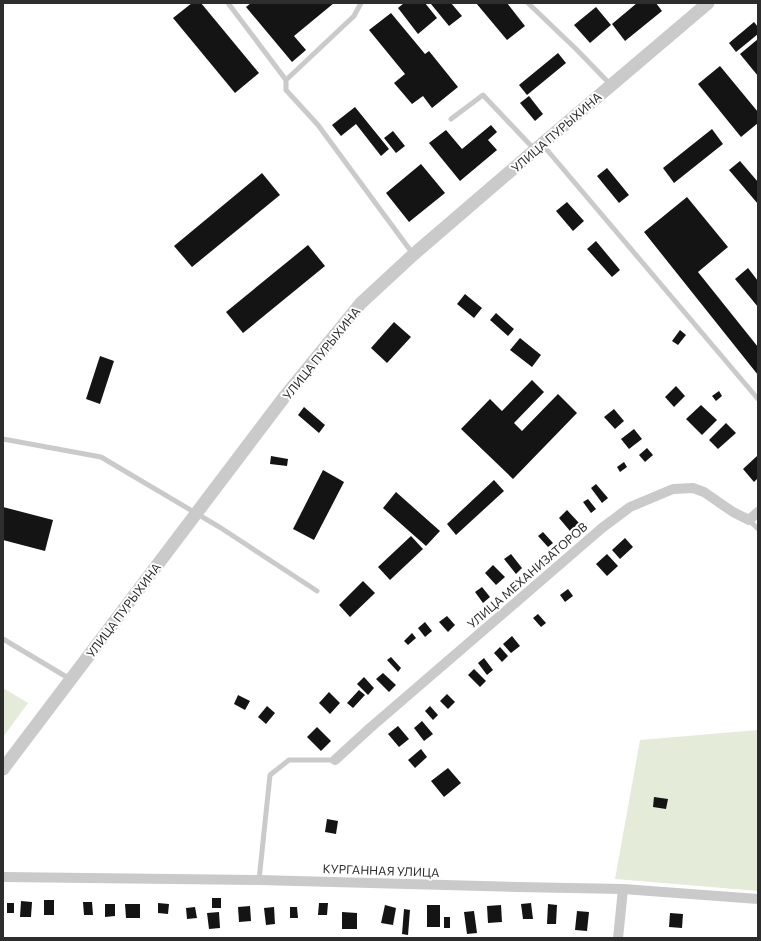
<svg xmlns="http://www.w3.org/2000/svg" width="761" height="941" font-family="Commissioner,sans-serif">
	<rect width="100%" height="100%" fill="#fff"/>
	<g fill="#e4ebd9">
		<path d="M3 688 28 703 3 737Z"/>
		<path d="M758 730V891L615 879 640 740Z"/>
	</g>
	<g fill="#141414">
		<path d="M192 3H201L259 73 235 93 173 18Z"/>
		<path d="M251 3H334L294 36 306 50 292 62 246 7Z"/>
		<path d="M404 3H425L437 18 418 34 398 8Z"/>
		<path d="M432 3H451L462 16 449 26 431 4Z"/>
		<path d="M476 3H507L525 26 507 40Z"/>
		<path d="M637 3H656L662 11 625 41 612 24Z"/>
		<path d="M596 7 611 25 590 43 574 25Z"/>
		<path d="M391 13 425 54 429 51 458 87 432 108 423 96 412 104 394 83 405 74 369 30Z"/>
		<path d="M754 22 758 27V34L736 52 729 43Z"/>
		<path d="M758 39V76L740 54Z"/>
		<path d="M558 53 566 63 527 95 519 85Z"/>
		<path d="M720 66 758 112V123L741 137 698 84Z"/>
		<path d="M529 96 543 114 535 121 520 103Z"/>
		<path d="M355 107 389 149 381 156 356 124 341 136 332 125Z"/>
		<path d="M491 125 497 132 488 140 497 150 460 181 429 143 446 130 462 149Z"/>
		<path d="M712 129 723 144 674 183 663 168Z"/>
		<path d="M393 131 405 146 396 153 384 138Z"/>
		<path d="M740 161 758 182V204L729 170Z"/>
		<path d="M421 164 445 193 409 222 386 193Z"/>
		<path d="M607 168 629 195 619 203 597 176Z"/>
		<path d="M262 173 280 195 192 267 174 246Z"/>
		<path d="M687 197 728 247 698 272 758 347V375L644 232Z"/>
		<path d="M567 202 584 221 573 231 556 211Z"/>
		<path d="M596 241 620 270 612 277 587 249Z"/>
		<path d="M308 245 325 266 243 333 226 312Z"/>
		<path d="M748 268 758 281V307L735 279Z"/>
		<path d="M465 294 482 308 474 318 457 304Z"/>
		<path d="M496 313 514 329 508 336 490 320Z"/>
		<path d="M394 322 411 337 387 363 371 348Z"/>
		<path d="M680 330 686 335 678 345 672 341Z"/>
		<path d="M520 338 541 355 532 367 510 350Z"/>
		<path d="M100 356 114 361 100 404 86 399Z"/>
		<path d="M532 380 544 392 514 423 522 431 558 394 577 413 513 479 461 429 490 399 502 411Z"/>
		<path d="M676 386 685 396 674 407 665 397Z"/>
		<path d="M719 391 722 396 716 401 712 396Z"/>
		<path d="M701 405 717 420 702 435 686 419Z"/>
		<path d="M304 407 325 425 319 433 298 415Z"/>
		<path d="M614 409 624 421 615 429 604 417Z"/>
		<path d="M726 423 736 433 718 449 709 440Z"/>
		<path d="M634 429 642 439 629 449 621 439Z"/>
		<path d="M647 448 653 455 645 462 639 455Z"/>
		<path d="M271 456 288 459 287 466 270 464Z"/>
		<path d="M757 456 758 457V478L754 482 743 469Z"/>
		<path d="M624 462 627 467 620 472 617 467Z"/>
		<path d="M323 470 344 482 314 540 293 529Z"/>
		<path d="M494 480 504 491 456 535 447 524Z"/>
		<path d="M596 484 608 498 602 503 591 488Z"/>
		<path d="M396 492 440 531 426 546 383 508Z"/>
		<path d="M588 499 596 509 591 513 583 502Z"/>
		<path d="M3 507 53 520 45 551 3 540Z"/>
		<path d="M567 510 579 523 570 531 559 518Z"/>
		<path d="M543 532 553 543 548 547 538 536Z"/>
		<path d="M411 536 423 549 390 580 378 567Z"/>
		<path d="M625 538 633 547 620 559 612 550Z"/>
		<path d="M511 554 522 568 516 574 504 559Z"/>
		<path d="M607 554 618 566 607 576 596 564Z"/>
		<path d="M493 565 505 577 496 585 485 573Z"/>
		<path d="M363 581 375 593 350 617 339 605Z"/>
		<path d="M482 587 490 597 483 603 475 592Z"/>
		<path d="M568 589 573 596 565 602 560 595Z"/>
		<path d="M538 614 546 623 541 627 533 618Z"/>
		<path d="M447 616 455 625 448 632 439 622Z"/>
		<path d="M425 622 432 631 425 637 418 628Z"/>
		<path d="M412 633 416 638 408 645 404 641Z"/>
		<path d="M512 636 520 646 511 653 503 644Z"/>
		<path d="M500 647 508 656 502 662 494 653Z"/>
		<path d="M391 657 401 668 398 672 387 660Z"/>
		<path d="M484 658 493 670 487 675 478 663Z"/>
		<path d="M474 669 486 681 480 687 468 675Z"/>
		<path d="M383 673 396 685 389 692 376 679Z"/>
		<path d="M364 677 374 688 368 695 357 684Z"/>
		<path d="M359 690 365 695 353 708 347 703Z"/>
		<path d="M329 692 340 703 330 714 319 703Z"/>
		<path d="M447 694 455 702 448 709 440 701Z"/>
		<path d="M238 695 250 701 245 710 234 704Z"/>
		<path d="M267 706 275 713 266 724 258 717Z"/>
		<path d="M430 706 438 715 433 720 425 711Z"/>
		<path d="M422 721 433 734 424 741 414 728Z"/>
		<path d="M398 726 409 739 399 747 388 734Z"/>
		<path d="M317 727 331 741 321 751 307 737Z"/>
		<path d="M421 749 427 757 415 768 408 760Z"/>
		<path d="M448 768 461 783 444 797 431 781Z"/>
		<path d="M654 797 668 799 666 809 653 807Z"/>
		<path d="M327 819 338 821 336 834 325 832Z"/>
		<rect x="212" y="898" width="9" height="10"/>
		<rect x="44" y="900" width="10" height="15"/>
		<path d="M21 901 32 902 31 917H20Z"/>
		<path d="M83 902H92L93 915H84Z"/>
		<rect x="7" y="903" width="7" height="10"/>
		<path d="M158 903 169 904 168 914 158 913Z"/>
		<path d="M319 903H328L327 915H318Z"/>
		<path d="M531 903 533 919H523L521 904Z"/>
		<path d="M105 904H115V916L105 917Z"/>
		<path d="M125 904H140V918H126Z"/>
		<path d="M548 904 557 905 556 924H547Z"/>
		<path d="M385 905 396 908 393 925 381 923Z"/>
		<rect x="427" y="905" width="13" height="22"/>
		<path d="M501 905 502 922 488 923 487 906Z"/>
		<path d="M250 906 251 921 239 922 238 907Z"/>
		<path d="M195 907 197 918 187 919 186 908Z"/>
		<path d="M274 907 275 924 266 925 264 908Z"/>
		<path d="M290 907H297L298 918H290Z"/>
		<path d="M404 909 410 910 408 935 402 934Z"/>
		<path d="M474 911 477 933 467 934 464 912Z"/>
		<path d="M577 911 589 912 587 931 575 930Z"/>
		<path d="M219 912 220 928 209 929 207 913Z"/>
		<path d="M342 912 357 913V929H342Z"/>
		<path d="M670 913 683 914 682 928 669 927Z"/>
		<rect x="444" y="917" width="6" height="11"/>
	</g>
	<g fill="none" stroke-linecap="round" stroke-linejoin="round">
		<g stroke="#cacaca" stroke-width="5">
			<path d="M228 3 286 80"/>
			<path d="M361 3 354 16 286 80V90L318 125 413 254"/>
			<path d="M528 3 576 49 610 84"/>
			<path d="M451 119 483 95 534 149"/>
			<path d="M542 144 758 399"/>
			<path d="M3 439 101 457 221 528 317 591"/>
			<path d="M749 520 758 529"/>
			<path d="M3 639 70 679"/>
			<path d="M259 880 270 775 289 760H335"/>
		</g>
		<g stroke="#cacaca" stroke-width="10">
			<path d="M335 760 370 728 602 528 630 507 673 489 693 488 704 492 733 512 749 520 758 512"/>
			<path d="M3 877 259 880 517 887 623 889 758 899"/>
			<path d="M618 938 623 889"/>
		</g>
		<path stroke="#cacaca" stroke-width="13" d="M3 769 285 396 361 303 414 254 542 144 708 3"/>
	</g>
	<g text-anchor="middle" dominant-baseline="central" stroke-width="4" stroke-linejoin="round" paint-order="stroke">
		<g font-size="12" fill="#2d2d2d" stroke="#fff">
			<text transform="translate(556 132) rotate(-41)">УЛИЦА ПУРЫХИНА</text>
			<text transform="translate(321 353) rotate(-51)">УЛИЦА ПУРЫХИНА</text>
			<text transform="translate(527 575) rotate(-41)">УЛИЦА МЕХАНИЗАТОРОВ</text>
			<text transform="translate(123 610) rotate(-53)">УЛИЦА ПУРЫХИНА</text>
			<text transform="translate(381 870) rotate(2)">КУРГАННАЯ УЛИЦА</text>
		</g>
	</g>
	<rect width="761" height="941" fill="none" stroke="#2d2d2d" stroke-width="8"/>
</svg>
